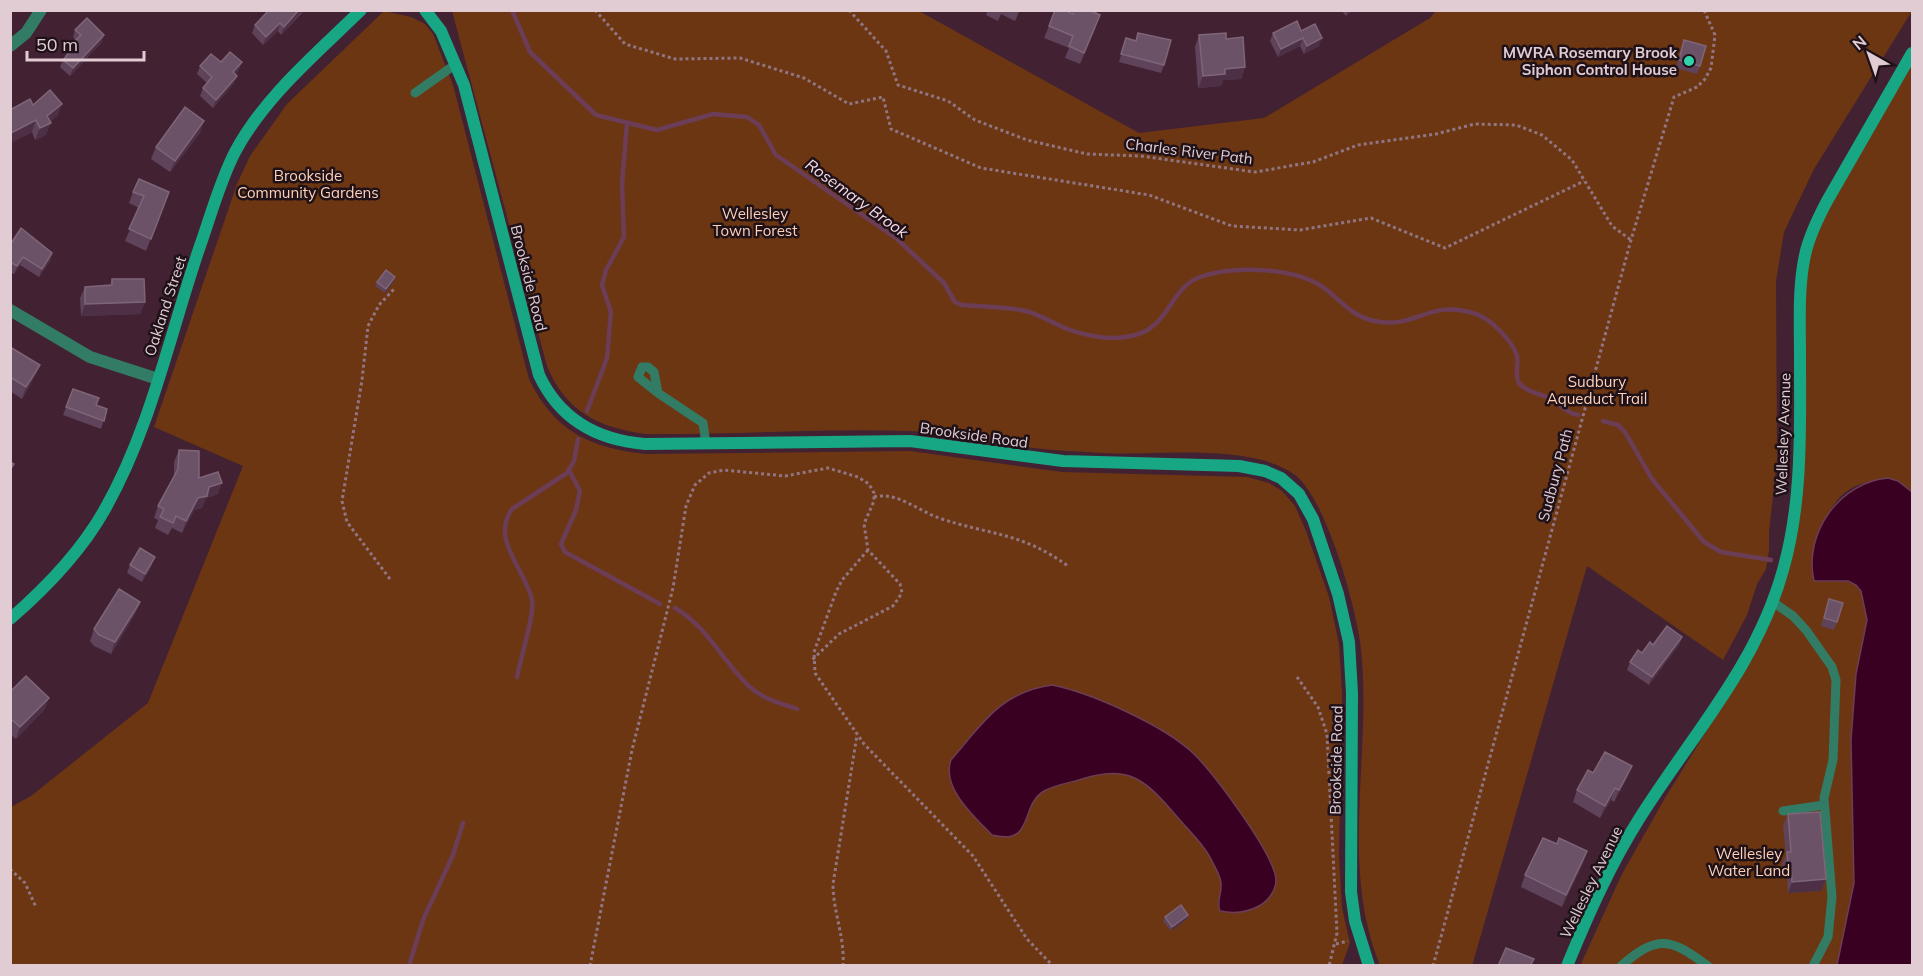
<svg xmlns="http://www.w3.org/2000/svg" width="1923" height="976" font-family="Mulish,sans-serif">
	<rect width="100%" height="100%" fill="#422232"/>
	<g fill="#6d3612">
		<path d="M384 11 411 17 425 24 433 34 453 85 529 379C554 431 590 448 645 454L910 451 1062 472 1247 477 1269 483 1282 491 1295 506 1306 531 1329 597 1339 644 1342 693 1339 856 1342 908 1350 943 1342 965 11 966V807L31 796 148 703 243 466 154 427 237 184 250 156 287 104Z"/>
		<path d="M452 11H919L1139 133 1264 118 1430 18 1436 11H1912L1814 169 1784 232 1776 281 1777 459 1769 532V550L1766 569 1757 584 1747 615 1723 660 1587 566 1472 966 1380 965C1338 863 1374 748 1360 641 1354 601 1326 499 1295 475 1251 442 1155 456 1100 453 1069 451 1038 450 1007 444 974 438 942 432 909 431 821 428 734 435 646 434 599 428 565 411 547 366Z"/>
		<path d="M1912 56V492L1898 481C1888 482 1876 481 1865 483 1828 491 1816 538 1812 570L1856 585 1861 591 1867 620 1856 674 1851 740 1854 883 1837 965 1580 966 1622 874 1665 798 1756 651 1787 563 1807 239Z"/>
	</g>
	<g fill="#390022" stroke="#6b3d57" stroke-width="1.5">
		<path d="M1888 478 1898 481 1912 492V965H1837L1854 883 1851 740 1856 674 1867 620 1861 591 1856 585 1848 581H1814C1803 533 1840 482 1888 478Z"/>
		<path d="M1052 685C1092 693 1165 726 1194 754 1214 774 1275 855 1276 880 1276 891 1268 901 1259 906 1246 913 1234 914 1220 911 1216 901 1222 894 1221 884 1221 877 1216 869 1213 863 1206 847 1191 833 1179 819 1147 782 1131 762 1079 780 1068 783 1055 785 1044 791 1019 806 1035 846 992 835 975 817 941 788 951 760 983 723 1001 692 1052 685Z"/>
	</g>
	<g fill="none" stroke-linecap="round" stroke-linejoin="round">
		<g stroke="#6b3d57" stroke-width="4.5">
			<path d="M512 10 530 52 596 115 657 130 713 114 747 117 759 125 776 155 897 239 944 283 955 302 962 305C979 306 1004 307 1021 310 1036 312 1052 323 1067 329 1083 335 1107 340 1125 337 1171 332 1167 289 1200 277 1234 265 1298 267 1327 290 1345 305 1355 319 1380 322 1416 327 1431 300 1473 313 1489 317 1512 340 1517 356 1519 365 1514 375 1519 383 1526 392 1541 394 1551 399 1561 405 1566 413 1578 415"/>
			<path d="M587 411 607 358 611 312 602 285 606 270 624 237 622 184 627 123"/>
			<path d="M1603 421 1618 425 1625 432 1652 479 1704 542 1721 552 1771 560"/>
			<path d="M569 470 580 491 576 510 561 544 565 552 660 604"/>
			<path d="M675 608C707 626 723 662 750 687 763 699 780 703 797 709"/>
			<path d="M517 677C520 660 535 614 532 600 526 570 490 540 512 509L567 473 574 461 578 439"/>
			<path d="M409 966 423 920 453 855 463 823"/>
		</g>
		<g stroke="#907682" stroke-width="3" stroke-dasharray="3 3" stroke-linecap="butt">
			<path d="M595 10 625 44 675 59 740 58 804 78 849 104 883 97 891 129 981 168 1149 195 1232 226 1300 230 1371 218 1445 248 1584 181"/>
			<path d="M849 10 886 51 898 85 948 101 975 120 1027 140 1087 154 1141 156 1255 172 1313 162 1358 145 1436 134 1475 124 1516 125 1542 135 1572 160 1612 226 1631 240"/>
			<path d="M874 497C896 491 919 511 939 518 989 535 1021 532 1068 566"/>
			<path d="M868 550 842 580 836 592 814 652 815 673 864 744 973 856 1027 939 1053 966"/>
			<path d="M390 579 347 522 342 501 362 380 368 326 379 305 395 288"/>
			<path d="M1297 677 1318 707 1327 734 1337 933 1329 966"/>
			<path d="M10 869 25 883 36 907"/>
			<path d="M1336 944 1348 941"/>
			<path d="M590 966 632 750 673 588 686 506 695 485 709 473 724 470 785 476 828 468 858 477 869 484 874 493V501L864 524 868 550 900 584 902 593 893 606 839 634 812 660"/>
			<path d="M843 966C845 937 833 912 833 884L857 735"/>
			<path d="M1433 966 1631 240 1674 97 1697 87 1705 79 1711 68 1715 35 1704 10"/>
		</g>
		<g stroke="#327c65" stroke-width="9">
			<path d="M415 93 456 64"/>
			<path d="M658 393 638 377 642 367H648L654 372 658 393 703 423 706 444"/>
			<path d="M1773 602 1793 616 1806 630 1832 667 1836 680 1833 760 1824 798 1832 897 1828 937 1813 966"/>
			<path d="M1783 811 1824 805"/>
			<path d="M1621 966C1658 934 1670 938 1708 966"/>
		</g>
		<g stroke="#327c65" stroke-width="12">
			<path d="M10 46 26 33 41 10"/>
			<path d="M10 310 90 357 158 379"/>
		</g>
		<g stroke="#18a784" stroke-width="12">
			<path d="M425 10 441 31 464 85 539 375C560 420 597 440 645 444L910 441 1063 461 1239 466 1265 471 1281 478 1299 494 1313 519 1338 594 1349 642 1352 693 1351 892 1355 921 1369 966"/>
			<path d="M10 619C47 587 81 552 105 509 151 428 170 333 200 246 211 215 220 181 235 152 265 96 316 54 361 10"/>
			<path d="M1567 966C1588 915 1610 865 1639 819 1691 736 1756 667 1783 570 1803 500 1800 427 1800 355 1800 322 1798 287 1805 255 1809 236 1818 218 1827 201L1912 53"/>
		</g>
	</g>
	<g fill="#5e435a">
		<path d="M985 10H1020L1015 21 1001 14 998 21 986 15 987 12Z"/>
		<path d="M1341 10H1352L1346 16Z"/>
		<path d="M303 12 281 35 278 31 263 45 252 33 255 25Z"/>
		<path d="M1073 14 1096 27 1080 64 1065 58 1069 48 1044 38 1049 26Z"/>
		<path d="M75 30 102 42 70 76 60 67 63 60 66 57 65 56 68 48 75 40 73 37Z"/>
		<path d="M1301 31 1319 46 1304 54 1300 46 1278 57 1270 41 1273 33Z"/>
		<path d="M1138 33 1164 65 1161 73 1119 62 1126 38 1136 41Z"/>
		<path d="M1199 35 1226 39 1245 67 1241 79 1223 80 1221 86 1198 88 1195 47Z"/>
		<path d="M1684 40 1700 66 1697 74 1676 68Z"/>
		<path d="M221 62 239 70 235 74 234 83 213 108 200 96 203 88 207 83 197 74 200 66Z"/>
		<path d="M33 105 58 115 50 122 46 135 35 140 32 132 10 143V110Z"/>
		<path d="M200 133 170 172 151 159 156 147Z"/>
		<path d="M133 192H169L146 251 125 241 139 208 129 203Z"/>
		<path d="M10 245 52 253 50 261 39 277 20 265 14 274 10 272Z"/>
		<path d="M112 279 145 302 140 314 81 316 80 298 85 287 110 286Z"/>
		<path d="M394 281 385 293 375 286 377 282Z"/>
		<path d="M10 347 40 365 35 376 22 399 10 391Z"/>
		<path d="M73 389 96 405 107 409 101 429 63 415Z"/>
		<path d="M179 450 199 478 218 494 206 498 202 508 194 510 182 533 172 528 168 535 155 528 158 520 154 518 158 506 174 477V462Z"/>
		<path d="M130 565H152L142 582 127 573Z"/>
		<path d="M1829 599 1837 622 1834 630 1821 626Z"/>
		<path d="M140 602 135 614 111 654 94 646 90 641 94 629Z"/>
		<path d="M1682 637 1679 645 1649 685 1627 670 1630 662 1653 645Z"/>
		<path d="M10 692 49 698 44 710 16 739 10 734Z"/>
		<path d="M1593 773 1627 778 1614 802 1611 800 1600 818 1573 802 1577 790Z"/>
		<path d="M1788 814 1826 879 1821 891 1788 893 1787 876H1783L1782 864 1786 855 1783 826Z"/>
		<path d="M1557 844 1587 851 1583 863 1562 907 1521 887 1525 875Z"/>
		<path d="M1188 915 1187 919 1171 931 1163 921 1165 917Z"/>
	</g>
	<g fill="#4d3045">
		<path d="M299 10H303L281 35 284 27Z"/>
		<path d="M1348 10H1352L1346 16Z"/>
		<path d="M1100 15 1096 27 1080 64 1084 53Z"/>
		<path d="M280 23 278 31 263 45 266 37Z"/>
		<path d="M104 35 102 42 70 76 73 68Z"/>
		<path d="M1303 38 1300 46 1278 57 1281 49Z"/>
		<path d="M1322 38 1319 46 1304 54 1307 46Z"/>
		<path d="M242 62 239 70 230 80 233 72Z"/>
		<path d="M1245 67 1241 79 1223 80 1221 86 1198 88 1203 76 1225 69Z"/>
		<path d="M237 76 234 83 213 108 216 100Z"/>
		<path d="M62 104 58 115 45 126 51 123 46 135 35 140 40 128 47 116Z"/>
		<path d="M36 120 32 132 10 143 11 133Z"/>
		<path d="M204 121 200 133 170 172 175 161Z"/>
		<path d="M52 253 50 261 39 277 42 269Z"/>
		<path d="M23 257 20 265 14 274 17 266Z"/>
		<path d="M395 277 394 281 385 293 386 289Z"/>
		<path d="M145 302 140 314 81 316 85 304Z"/>
		<path d="M40 365 35 376 22 399 26 387Z"/>
		<path d="M222 483 218 494 206 498 202 508 194 510 182 533 186 521 198 498 209 487Z"/>
		<path d="M155 557 152 565 142 582 145 574Z"/>
		<path d="M140 602 135 614 111 654 115 642Z"/>
		<path d="M1682 637 1679 645 1649 685 1652 677Z"/>
		<path d="M49 698 44 710 16 739 20 727Z"/>
		<path d="M1632 766 1627 778 1614 802 1619 790Z"/>
		<path d="M1615 788 1611 800 1600 818 1605 806Z"/>
		<path d="M1587 851 1583 863 1562 907 1566 895Z"/>
		<path d="M1791 864 1787 876H1783L1788 865Z"/>
		<path d="M1826 879 1821 891 1788 893 1792 882Z"/>
		<path d="M1188 915 1187 919 1171 931 1172 927Z"/>
	</g>
	<g fill="#6c5267" stroke="#7e6578" stroke-width="1.5">
		<path d="M269 10H299L284 27 280 23 266 37 255 25Z"/>
		<path d="M1055 10H1064L1073 14 1074 10H1089L1100 15 1084 53 1069 46 1073 36 1049 26Z"/>
		<path d="M87 18 104 35 73 68 63 60 71 51 68 48 81 35 75 30Z"/>
		<path d="M1297 21 1301 31 1315 24 1322 38 1307 46 1303 38 1281 49 1273 33Z"/>
		<path d="M1138 33 1171 40 1164 65 1121 54 1126 38 1136 41Z"/>
		<path d="M1226 33V39L1243 37 1245 67 1225 69V74L1203 76 1199 35Z"/>
		<path d="M1684 40 1706 46 1700 66 1679 60Z"/>
		<path d="M230 52 242 62 233 72 237 76 216 100 203 88 212 77 200 66 211 54 221 62Z"/>
		<path d="M50 90 62 104 47 116 51 123 40 128 36 120 11 133 10 132V110L30 99 33 105Z"/>
		<path d="M185 107 204 121 175 161 156 147Z"/>
		<path d="M139 179 169 192 151 239 129 229 144 196 133 192Z"/>
		<path d="M21 228 52 253 42 269 23 257 17 266 10 262V245Z"/>
		<path d="M386 270 395 277 386 289 377 282Z"/>
		<path d="M112 279H144L145 302 85 304V287L112 285Z"/>
		<path d="M10 347 40 365 26 387 10 377Z"/>
		<path d="M73 389 99 398 96 405 107 409 104 421 66 407Z"/>
		<path d="M179 450 199 451V478L218 472 222 483 209 487 207 496 198 498 186 521 176 516 173 523 160 517 164 509 158 506 178 469Z"/>
		<path d="M10 462 14 464 10 470Z"/>
		<path d="M140 548 155 557 145 574 130 565Z"/>
		<path d="M119 589 140 602 115 642 99 635 94 629Z"/>
		<path d="M1829 599 1843 603 1837 622 1824 618Z"/>
		<path d="M1667 626 1682 637 1652 677 1630 662 1638 650 1642 653 1650 642 1653 645Z"/>
		<path d="M26 676 49 698 20 727 10 718V692Z"/>
		<path d="M1605 752 1632 766 1619 790 1615 788 1605 806 1577 790 1588 770 1593 773Z"/>
		<path d="M1820 812 1826 879 1792 882 1791 864 1788 865 1787 852H1791L1788 814Z"/>
		<path d="M1543 838 1557 844 1559 838 1587 851 1566 895 1525 875Z"/>
		<path d="M1181 905 1188 915 1172 927 1165 917Z"/>
		<path d="M1506 948 1534 959 1530 966H1498Z"/>
	</g>
	<circle fill="#30d4aa" stroke="#1f1118" stroke-width="2" cx="1689" cy="61" r="6"/>
	<g text-anchor="middle" dominant-baseline="central" stroke-width="5" stroke-linejoin="round" paint-order="stroke">
		<g font-size="15" font-weight="bold" fill="#e1ccd4" stroke="#1f1118" text-anchor="end">
			<text x="1677" y="52">MWRA Rosemary Brook<tspan x="1677" dy="17">Siphon Control House</tspan></text>
		</g>
		<g font-size="15" fill="#e1ccd4" stroke="#1f1118">
			<text transform="translate(1189 151) rotate(7)">Charles River Path</text>
			<text transform="translate(529 278) rotate(76)">Brookside Road</text>
			<text transform="translate(165 306) rotate(-72)">Oakland Street</text>
			<text transform="translate(1783 434) rotate(-88)">Wellesley Avenue</text>
			<text transform="translate(974 435) rotate(8)">Brookside Road</text>
			<text transform="translate(1555 475) rotate(-75)">Sudbury Path</text>
			<text transform="translate(1336 760) rotate(-89)">Brookside Road</text>
			<text transform="translate(1591 882) rotate(-64)">Wellesley Avenue</text>
		</g>
		<g font-size="15" fill="#fed1b8" stroke="#1f1118">
			<text x="308" y="175">Brookside<tspan x="308" dy="17">Community Gardens</tspan></text>
			<text x="755" y="213">Wellesley<tspan x="755" dy="17">Town Forest</tspan></text>
			<text x="1597" y="381">Sudbury<tspan x="1597" dy="17">Aqueduct Trail</tspan></text>
			<text x="1749" y="853">Wellesley<tspan x="1749" dy="17">Water Land</tspan></text>
		</g>
		<g font-size="16" font-style="italic" fill="#f4dbe5" stroke="#1f1118">
			<text transform="translate(857 198) rotate(36)">Rosemary Brook</text>
		</g>
	</g>
	<rect width="1923" height="976" fill="none" stroke="#e1ccd4" stroke-width="24"/>
	<g transform="translate(1869 54) rotate(320)" stroke="#1f1118" stroke-width="4.5" paint-order="stroke">
	<path d="M0-4.5L10 22L0 15L-10 22Z" fill="#e1ccd4"/>
	<text y="-9" font-size="16" font-weight="bold" text-anchor="middle" fill="#e1ccd4">N</text>
	</g>
	<path d="M27 51v9h117v-9" fill="none" stroke="#e1ccd4" stroke-width="3"/>
	<text x="36" y="51" font-size="18" fill="#e1ccd4" stroke="#1f1118" stroke-width="4.5" paint-order="stroke">50 m</text>
</svg>
